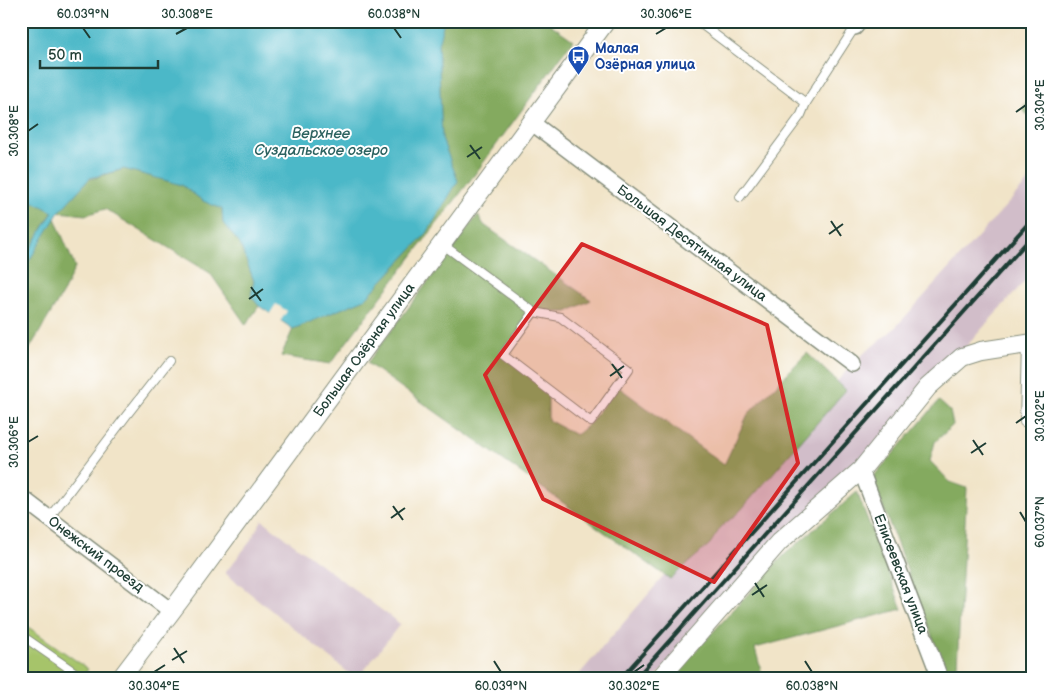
<svg xmlns="http://www.w3.org/2000/svg" width="1054" height="699" font-family="'Balsamiq Sans',sans-serif">
	<rect width="100%" height="100%" fill="#fff"/>
	<filter id="ink" filterUnits="userSpaceOnUse"><feTurbulence type="fractalNoise" baseFrequency=".02" numOctaves="2"/><feDisplacementMap in="SourceGraphic" scale="10" xChannelSelector="R" yChannelSelector="G"/><feConvolveMatrix kernelMatrix="1 2 1 2 8 2 1 2 1" color-interpolation-filters="sRGB"/></filter>
	<filter id="wash" filterUnits="userSpaceOnUse"><feTurbulence type="fractalNoise" baseFrequency=".0096" numOctaves="4" result="noise"/><feDisplacementMap in="SourceGraphic" scale="20" xChannelSelector="R" yChannelSelector="G"/><feGaussianBlur stdDeviation="1.12" result="paint"/><feColorMatrix in="noise" values="0 0 0 0 0 0 0 0 0 0 0 0 0 0 0 0 0 1.4 0 .05"/><feComposite in="paint" operator="in"/></filter>
	<g filter="url(#wash)">
		<rect width="100%" height="100%" fill="#f1e4c8"/>
		<g fill="#d1bdc9">
			<path d="M1033 176V272L859 466 655 678H576L782 439 863 354 894 329Z"/>
			<path d="M262 520 400 624 358 678H355L339 665 225 573 249 543Z"/>
		</g>
		<path fill="#a6c46b" stroke="#628050" d="M21 622 88 669 81 678H21Z"/>
		<g fill="#84aa5f" stroke="#52744a">
			<path d="M444 21H546L573 40 475 174 330 364 281 356 293 329 365 299 427 233 457 179 442 139 438 44Z"/>
			<path d="M1033 90V119L1022 110Z"/>
			<path d="M124 169 182 185 203 201 222 209 223 223 240 244 254 281 251 296 259 306 246 325 210 273 105 209 86 215 59 212 88 180Z"/>
			<path d="M21 198 30 200 53 211 21 264Z"/>
			<path d="M478 215 484 225 591 300 567 312H534L503 355 548 389V420L576 435 591 422 617 386 724 465 748 414 807 353 846 390 740 511 721 527 710 544 670 579 367 363Z"/>
			<path d="M55 218 75 267 64 291 21 363V274Z"/>
			<path d="M939 401 950 411 953 425 935 442 930 461 950 482 967 488 957 666 946 672 872 478Z"/>
			<path d="M857 492 902 609 755 648 763 678H688L676 672 783 556Z"/>
		</g>
		<path fill="#4cb8c8" stroke="#367a7e" d="M21 21H444L438 44 442 139 458 181 427 233 365 299 293 329 259 306 251 296 254 281 240 244 223 223 222 209 203 201 182 185 124 169 90 178 59 212 21 274V264L53 212 30 200 21 198Z"/>
		<path fill="#f1e4c8" d="M276 304 287 311 279 323 269 315Z"/>
	</g>
	<g filter="url(#ink)">
		<g fill="none" stroke-linecap="round" stroke-linejoin="round">
			<defs>
				<g id="service">
					<path d="M697 21 806 103 801 115 740 197"/>
					<path d="M806 103 855 27"/>
					<path d="M442 244 534 312 560 317 629 369 591 422 503 355 534 312"/>
					<path d="M1024 422 1026 344"/>
					<path d="M49 518 126 416 169 361"/>
					<path d="M21 635 83 678"/>
				</g>
				<g id="minor">
					<path d="M855 27 859 21"/>
					<path d="M531 122 852 364"/>
					<path d="M861 470 940 678"/>
					<path d="M21 497 171 611"/>
				</g>
				<g id="tertiary">
					<path d="M121 678 180 600 606 21"/>
					<path d="M660 678 779 542 861 470 928 387 962 357 981 351 1033 343"/>
				</g>
			</defs>
			<use href="#service" stroke="#88907e" stroke-width="10"/>
			<use href="#minor" stroke="#88907e" stroke-width="18"/>
			<use href="#tertiary" stroke="#88907e" stroke-width="20"/>
			<use href="#service" stroke="#fff" stroke-width="8"/>
			<use href="#minor" stroke="#fff" stroke-width="15"/>
			<use href="#tertiary" stroke="#fff" stroke-width="18"/>
			<g stroke="#1f3d34" stroke-width="4">
				<path d="M621 678 1033 218"/>
				<path d="M636 678 1033 235"/>
			</g>
		</g>
	</g>
	<path fill="#d62828" fill-opacity="0.2" stroke="#d62828" stroke-width="4" stroke-linejoin="round" d="M582 244 767 325 798 463 714 582 543 499 485 375Z"/>
	<path fill="none" stroke="#1f3d34" stroke-width="2" d="M83 28 90 38M394 28 401 38M176 34 187 28M656 34 666 28M1016 112 1026 105M28 131 38 124M470 145 480 159M467 157 482 147M831 221 841 236M829 234 843 224M251 287 261 301M249 299 263 289M612 364 622 378M610 376 624 366M1016 423 1026 416M973 440 983 455M28 442 38 436M971 453 986 443M393 506 403 520M1020 512 1026 522M391 518 405 508M755 583 764 597M752 595 767 585M174 648 184 663M172 660 187 651M494 661 501 672M805 661 812 672M154 672 165 665M634 672 644 665"/>
	<defs>
		<symbol id="bus-pin" viewBox="-11 -11 22 30"><path d="M0 17L-7.5 6A9.5 9.5 0 1 1 7.5 6Z" fill="#1a4fb4" stroke="#fff"/><path d="M-5-6H5V4H4V6H2V4H-2V6H-4V4H-5ZM-3.5-4V0h7V-4ZM-3.5 1.2v1.5H-2V1.2ZM2 1.2v1.5H3.5V1.2Z" fill="#fff"/></symbol>
	</defs>
	<g fill-rule="evenodd">
		<use href="#bus-pin" x="566" y="44" width="25" height="34"/>
	</g>
	<g text-anchor="middle" dominant-baseline="central" stroke-width="4" stroke-linejoin="round" paint-order="stroke">
		<g font-size="14" font-weight="bold" fill="#164399" stroke="#fff" text-anchor="start">
			<text x="595" y="48">Малая<tspan x="595" dy="16">Озёрная улица</tspan></text>
		</g>
		<g font-size="14" fill="#1f3d34" stroke="#fff">
			<text transform="translate(692 243) rotate(37)">Большая Десятинная улица</text>
			<text transform="translate(364 350) rotate(-54)">Большая Озёрная улица</text>
			<text transform="translate(96 554) rotate(37)">Онежский проезд</text>
			<text transform="translate(901 574) rotate(69)">Елисеевская улица</text>
		</g>
		<g font-size="15" font-style="italic" fill="#2c6260" stroke="#fff">
			<text x="321" y="133">Верхнее<tspan x="321" dy="17">Суздальское озеро</tspan></text>
		</g>
	</g>
	<rect width="1054" height="699" fill="none" stroke="#fff" stroke-width="55"/>
	<path d="M40 60v8h118v-8" fill="none" stroke="#1f3d34" stroke-width="2.5"/>
	<text x="48" y="60" font-size="15" fill="#1f3d34" stroke="#ffffff" stroke-width="4" paint-order="stroke">50 m</text>
	<rect x="28" y="28" width="998" height="644" fill="none" stroke="#1f3d34" stroke-width="2"/>
	<g font-size="12" text-anchor="middle" fill="#1f3d34">
		<text x="83" y="18">60.039°N</text>
		<text x="187" y="18">30.308°E</text>
		<text x="394" y="18">60.038°N</text>
		<text x="666" y="18">30.306°E</text>
		<text transform="translate(1040 105) rotate(-90)" y="4">30.304°E</text>
		<text transform="translate(14 131) rotate(-90)" y="4">30.308°E</text>
		<text transform="translate(1040 416) rotate(-90)" y="4">30.302°E</text>
		<text transform="translate(14 442) rotate(-90)" y="4">30.306°E</text>
		<text transform="translate(1040 522) rotate(-90)" y="4">60.037°N</text>
		<text x="154" y="690">30.304°E</text>
		<text x="501" y="690">60.039°N</text>
		<text x="634" y="690">30.302°E</text>
		<text x="812" y="690">60.038°N</text>
	</g>
</svg>
